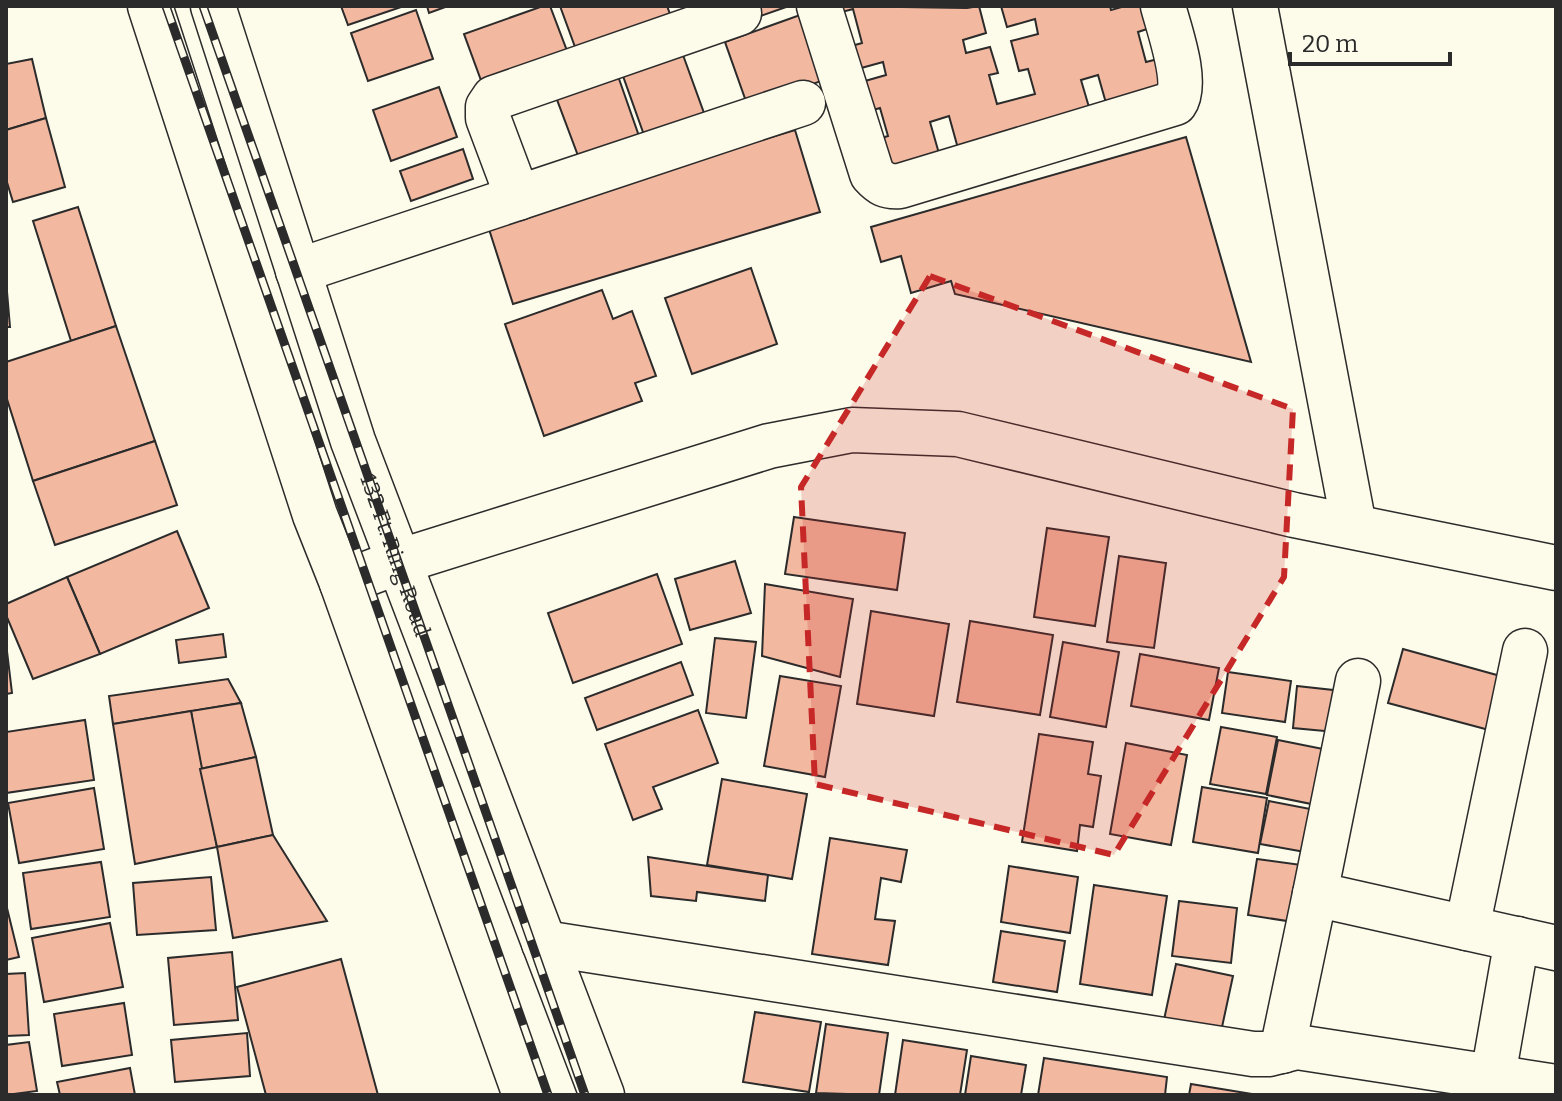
<svg xmlns="http://www.w3.org/2000/svg" width="1562" height="1101" font-family="Bitter,serif">
	<rect width="100%" height="100%" fill="#fdfbea"/>
	<g fill="#f2b8a0" stroke="#2b2b2b" stroke-width="2">
		<path d="M341 6H404L348 25Z"/>
		<path d="M427 6H448L429 13Z"/>
		<path d="M543 6H550L572 64 486 94 464 34Z"/>
		<path d="M560 6H667L677 33 582 66Z"/>
		<path d="M750 6H789L755 18Z"/>
		<path d="M836 6 967 8 979 6 986 33 963 40 966 53 990 47 998 73 989 75 997 104 1035 94 1028 69 1019 71 1011 41 1038 34 1035 19 1007 27 1001 6H1110L1111 10 1125 6H1143L1150 28 1138 32 1146 62 1158 59 1168 93 1108 110 1098 75 1081 80 1091 114 959 152 949 116 930 122 940 157 884 173 875 140 888 136 880 108 866 112 858 83 886 75 883 62 854 70 848 47 862 43 853 9 838 13Z"/>
		<path d="M416 10 433 59 368 81 351 33Z"/>
		<path d="M800 15 824 80 748 107 725 42Z"/>
		<path d="M683 55 704 113 644 135 623 76Z"/>
		<path d="M32 59 46 118 6 130V64Z"/>
		<path d="M618 76 640 139 580 161 556 97Z"/>
		<path d="M439 87 457 137 391 161 373 110Z"/>
		<path d="M46 118 65 187 13 202 6 179V130Z"/>
		<path d="M795 130 820 212 513 304 487 223Z"/>
		<path d="M1186 137 1251 362 955 294 951 281 911 293 901 256 881 262 871 227Z"/>
		<path d="M463 149 473 179 411 201 400 171Z"/>
		<path d="M78 207 116 326 71 341 33 221Z"/>
		<path d="M751 268 777 344 692 374 665 298Z"/>
		<path d="M6 280 10 327H6Z"/>
		<path d="M602 290 613 319 632 311 656 376 635 383 642 401 544 436 505 324Z"/>
		<path d="M116 326 155 441 33 481 6 396V362Z"/>
		<path d="M155 441 177 505 55 545 33 481Z"/>
		<path d="M794 517 905 533 897 590 785 574Z"/>
		<path d="M1047 528 1109 537 1095 626 1034 617Z"/>
		<path d="M177 531 209 608 100 654 67 577Z"/>
		<path d="M1119 556 1166 563 1154 648 1107 642Z"/>
		<path d="M735 561 751 613 690 630 675 579Z"/>
		<path d="M657 574 682 644 573 683 548 613Z"/>
		<path d="M67 577 100 654 33 679 6 615V604Z"/>
		<path d="M765 584 853 599 840 677 762 656Z"/>
		<path d="M871 611 949 624 934 716 857 704Z"/>
		<path d="M970 621 1053 635 1040 715 957 702Z"/>
		<path d="M223 634 226 657 179 663 176 640Z"/>
		<path d="M715 638 756 642 746 718 706 713Z"/>
		<path d="M1063 642 1119 652 1106 727 1050 717Z"/>
		<path d="M6 643 12 693 6 694Z"/>
		<path d="M1403 649 1504 677 1489 730 1388 703Z"/>
		<path d="M1140 654 1219 668 1209 720 1131 706Z"/>
		<path d="M681 662 693 695 597 730 585 698Z"/>
		<path d="M1228 672 1291 681 1285 722 1222 713Z"/>
		<path d="M780 676 841 686 825 777 764 766Z"/>
		<path d="M228 679 241 703 113 724 109 696Z"/>
		<path d="M1297 686 1351 692 1346 733 1293 728Z"/>
		<path d="M241 703 256 757 200 769 191 711Z"/>
		<path d="M698 710 718 763 653 787 662 809 633 820 605 744Z"/>
		<path d="M191 711 217 847 135 864 113 724Z"/>
		<path d="M85 720 94 780 6 793V732Z"/>
		<path d="M1221 727 1277 737 1266 794 1210 784Z"/>
		<path d="M1039 734 1093 742 1088 774 1101 776 1093 827 1080 825 1077 851 1022 842Z"/>
		<path d="M1278 740 1343 753 1331 808 1267 795Z"/>
		<path d="M1126 743 1187 755 1171 845 1110 834Z"/>
		<path d="M256 757 273 835 217 847 200 769Z"/>
		<path d="M722 779 807 794 792 879 707 865Z"/>
		<path d="M1202 787 1267 798 1258 853 1193 842Z"/>
		<path d="M94 788 104 849 19 863 8 803Z"/>
		<path d="M1269 801 1331 813 1322 855 1260 844Z"/>
		<path d="M273 835 327 921 233 938 217 847Z"/>
		<path d="M830 838 907 850 901 882 881 878 875 919 895 921 888 965 812 954Z"/>
		<path d="M648 857 768 875 765 901 697 892 696 901 651 896Z"/>
		<path d="M1257 859 1309 866 1300 923 1248 915Z"/>
		<path d="M101 862 110 917 31 929 23 873Z"/>
		<path d="M1009 866 1078 877 1070 933 1001 922Z"/>
		<path d="M211 877 216 930 137 935 133 883Z"/>
		<path d="M1094 885 1167 896 1152 995 1080 984Z"/>
		<path d="M1179 901 1237 908 1231 963 1172 956Z"/>
		<path d="M6 904 19 957 6 960Z"/>
		<path d="M110 923 123 987 44 1002 32 938Z"/>
		<path d="M1001 931 1065 941 1057 992 993 982Z"/>
		<path d="M232 952 238 1020 174 1025 168 958Z"/>
		<path d="M341 959 378 1095H266L237 987Z"/>
		<path d="M1176 964 1233 976 1219 1041 1162 1029Z"/>
		<path d="M25 973 29 1035 6 1036V974Z"/>
		<path d="M124 1003 132 1055 62 1066 54 1014Z"/>
		<path d="M755 1012 821 1022 809 1092 743 1082Z"/>
		<path d="M826 1024 888 1033 879 1095 816 1093Z"/>
		<path d="M247 1033 250 1076 175 1082 171 1040Z"/>
		<path d="M903 1040 967 1050 960 1095H895Z"/>
		<path d="M29 1042 37 1091 6 1095V1045Z"/>
		<path d="M971 1056 1026 1065 1021 1095H965Z"/>
		<path d="M1044 1058 1167 1077 1165 1095H1038Z"/>
		<path d="M130 1068 135 1095H60L57 1082Z"/>
		<path d="M1191 1084 1258 1095H1189Z"/>
	</g>
	<g fill="none" stroke-linecap="round" stroke-linejoin="round">
		<defs>
			<g id="street">
				<path d="M819 6 872 174C881 184 886 187 900 186L1175 103C1189 83 1169 29 1163 6"/>
				<path d="M1255 6 1354 526"/>
				<path d="M518 198 488 118V107L494 98 739 13"/>
				<path d="M298 271 803 103"/>
				<path d="M1358 681 1315 894 1556 948"/>
				<path d="M1467 928 1525 651"/>
				<path d="M544 943 1253 1054H1269L1297 1047 1556 1087"/>
				<path d="M1282 1051 1315 894"/>
				<path d="M1493 1076 1517 939"/>
			</g>
			<path id="secondary" d="M342 583 398 562 769 446 852 430 958 434 1294 515 1556 568"/>
			<g id="primary">
				<path d="M150 6 315 515 342 583 525 1095"/>
				<path d="M213 6 353 441 602 1095"/>
			</g>
		</defs>
		<use href="#street" stroke="#2b2b2b" stroke-width="47"/>
		<use href="#secondary" stroke="#2b2b2b" stroke-width="47"/>
		<use href="#primary" stroke="#2b2b2b" stroke-width="47"/>
		<use href="#street" stroke="#fdfbea" stroke-width="44"/>
		<use href="#secondary" stroke="#fdfbea" stroke-width="44"/>
		<use href="#primary" stroke="#fdfbea" stroke-width="44"/>
		<defs>
			<g id="rail">
				<path d="M166 6 548 1095"/>
				<path id="s1" d="M203 6 585 1095"/>
			</g>
		</defs>
		<use href="#rail" stroke="#2b2b2b" stroke-width="9"/>
		<use href="#rail" stroke="#fdfbea" stroke-width="6" stroke-dasharray="18" stroke-linecap="butt"/>
	</g>
	<path fill="#c62828" fill-opacity="0.2" stroke="#c62828" stroke-width="6" stroke-dasharray="16 10" stroke-linejoin="round" d="M930 276 1293 409 1284 577 1114 855 815 784 801 487Z"/>
	<g text-anchor="middle" dominant-baseline="central" stroke-width="6" stroke-linejoin="round" paint-order="stroke">
		<g font-size="22" fill="#2b2b2b" stroke="#fdfbea">
			<text stroke="none"><textPath href="#s1" startOffset="582">132 Ft. Ring Road</textPath></text>
		</g>
	</g>
	<rect width="1562" height="1101" fill="none" stroke="#2b2b2b" stroke-width="16"/>
	<path d="M1290 52v12h160v-12" fill="none" stroke="#2b2b2b" stroke-width="4"/>
	<text x="1302" y="52" font-size="24" fill="#2b2b2b" stroke="#fdfbea" stroke-width="6" paint-order="stroke">20 m</text>
</svg>
